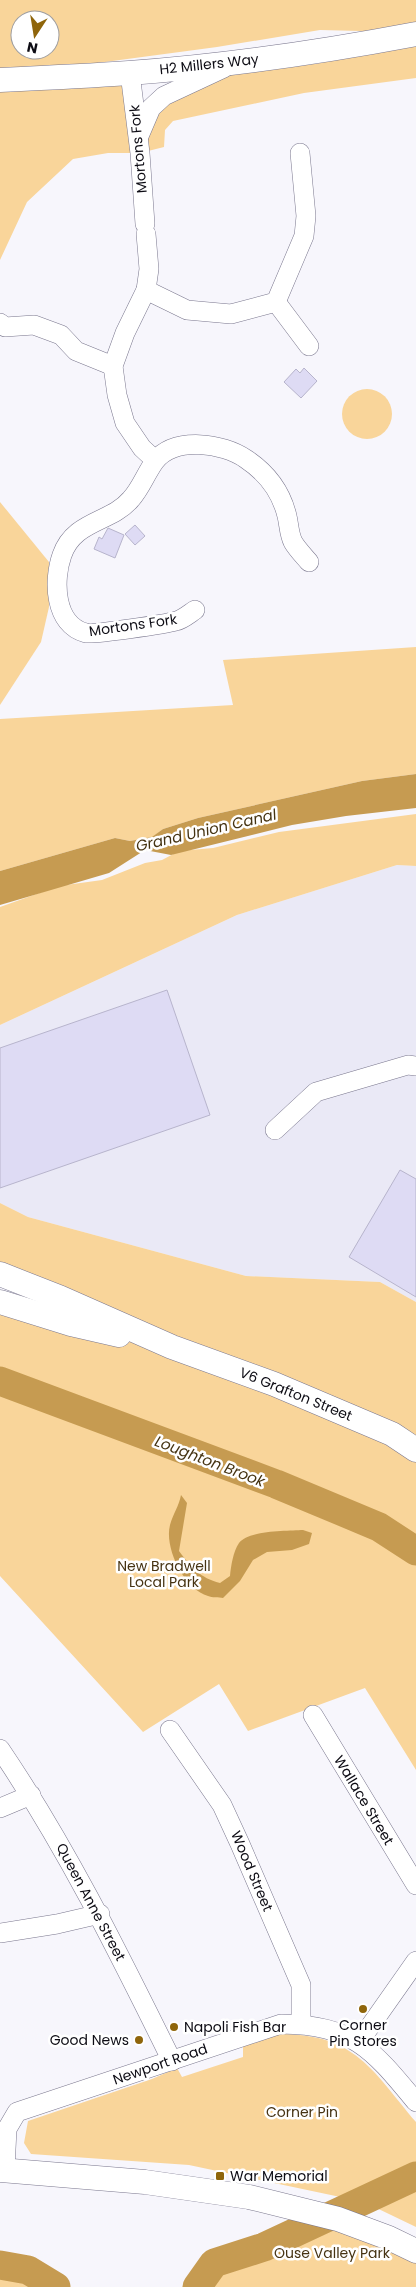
<svg xmlns="http://www.w3.org/2000/svg" width="416" height="2287" font-family="Poppins,sans-serif">
	<rect width="100%" height="100%" fill="#f7f6fc"/>
	<path fill="#eae9f6" d="M397 865 416 866V1302L380 1282 246 1276 28 1217 0 1203V1025L237 915Z"/>
	<g fill="#f9d59a" fill-rule="evenodd">
		<path d="M0 0H416V78L304 93 173 121 165 130 164 147 140 153H108L73 159 27 202 0 260V80L130 73 138 138 151 108 224 76 321 63 402 32 320 30 217 47 0 76ZM20 20H50V50H20Z"/>
		<circle cx="367" cy="414" r="25"/>
		<path d="M0 502 49 562V607L41 642 0 705Z"/>
		<path d="M416 647V774L362 781 198 818 163 829 153 837 130 841 115 838 0 871V719L233 705 223 660Z"/>
		<path d="M416 814V866L397 865 237 915 0 1025V907L59 886 102 880 145 863 162 860 179 851 213 848 279 832Z"/>
		<path d="M0 1203 28 1217 246 1276 380 1282 416 1302V1770L365 1688 248 1731 219 1684 143 1732 0 1576V1302L167 1346 0 1282Z"/>
		<path d="M282 2034C356 2035 372 2070 416 2122V2227L364 2202 189 2165 31 2154 24 2143 28 2121 152 2079 177 2068 182 2077 243 2057V2041Z"/>
		<path d="M331 2216 416 2251V2287H197L214 2263 264 2247Z"/>
		<path d="M0 2265 28 2270 56 2287H0Z"/>
	</g>
	<g fill="#c69b51">
		<path d="M416 774V808L346 816 292 825 171 855 145 850 109 873 0 905V871L115 838 130 841 152 837 163 829 198 818 362 781Z"/>
		<path d="M181 1495 187 1503 179 1551C191 1567 200 1578 220 1583L230 1576C231 1566 233 1552 239 1543 248 1530 288 1531 303 1530L312 1533 309 1544 292 1550 267 1552 253 1560 240 1581 223 1598C219 1597 212 1598 208 1596 184 1589 164 1548 170 1525 173 1514 179 1506 181 1495Z"/>
	</g>
	<g fill="none" stroke-linecap="round" stroke-linejoin="round">
		<g stroke="#c69b51" stroke-width="29">
			<path d="M0 1381 276 1484 379 1527 416 1551"/>
			<path d="M0 2265 28 2270 56 2287"/>
			<path d="M197 2287 214 2263 264 2247 416 2176"/>
		</g>
	</g>
	<g fill="#dedbf4" stroke="#b7b4cc">
		<path d="M304 368 317 381 301 398 284 382 296 369 300 373Z"/>
		<path d="M135 525 145 536 135 545 125 534Z"/>
		<path d="M108 528 124 535 115 558 94 549 99 537 102 539Z"/>
		<path d="M167 990 210 1115 0 1188V1048Z"/>
		<path d="M400 1170 416 1179V1297L349 1257Z"/>
	</g>
	<g fill="none" stroke-linecap="round" stroke-linejoin="round">
		<defs>
			<g id="minor">
				<path d="M130 73 140 153 145 224"/>
				<path d="M139 136 151 108 164 96 224 68"/>
				<path d="M146 234 149 269 146 290 125 333 113 366 117 395 125 423 142 448 155 460"/>
				<path d="M146 290 187 310 231 314 276 302 304 236 306 216 300 153"/>
				<path d="M276 302 309 346"/>
				<path d="M0 323 5 327 34 325 61 335 76 351 113 366"/>
				<path d="M195 610C189 614 182 620 176 621 166 624 92 635 86 633 54 625 53 580 62 555 74 520 111 523 131 499 141 488 146 473 155 461 175 436 223 443 246 459 267 473 281 491 287 516 289 524 289 534 293 542 297 549 304 556 309 562"/>
				<path d="M275 1130 316 1092 408 1065 416 1066"/>
				<path d="M313 1715 416 1885"/>
				<path d="M170 1730 222 1805 240 1844 301 1985V2024"/>
				<path d="M0 1749C67 1848 119 1954 172 2061"/>
				<path d="M0 1808 31 1795"/>
				<path d="M0 1933 57 1924 100 1914"/>
				<path d="M359 2042 416 1961"/>
				<path d="M5 2169 7 2129 17 2112 281 2024C354 2025 373 2050 416 2102"/>
			</g>
			<g id="tertiary">
				<path d="M0 80C43 78 86 76 129 73 225 66 321 52 416 34"/>
				<path d="M0 1274 61 1298 172 1347 274 1384 392 1434 416 1450"/>
				<path d="M0 1302 71 1324 119 1335"/>
				<path d="M0 2170 145 2182 249 2197 338 2219 389 2238 416 2251"/>
			</g>
		</defs>
		<use href="#minor" stroke="#7a778e" stroke-width="20"/>
		<use href="#tertiary" stroke="#7a778e" stroke-width="25"/>
		<use href="#minor" stroke="#fff" stroke-width="19"/>
		<use href="#tertiary" stroke="#fff" stroke-width="24"/>
	</g>
	<g fill="#8f650b" stroke="#fff" stroke-width="2">
		<circle cx="363" cy="2009" r="5"/>
		<circle cx="174" cy="2027" r="5"/>
		<circle cx="139" cy="2040" r="5"/>
		<rect x="215" y="2171" width="10" height="10" rx="2.5"/>
	</g>
	<g text-anchor="middle" dominant-baseline="central" stroke-width="5" stroke-linejoin="round" paint-order="stroke">
		<g font-size="14" fill="#0d0c14" stroke="#fff">
			<text transform="translate(209 64) rotate(-6)">H2 Millers Way</text>
			<text transform="translate(138 149) rotate(-95)">Mortons Fork</text>
			<text transform="translate(133 625) rotate(-8)">Mortons Fork</text>
			<text transform="translate(296 1394) rotate(22)">V6 Grafton Street</text>
			<text transform="translate(364 1800) rotate(59)">Wallace Street</text>
			<text transform="translate(252 1871) rotate(67)">Wood Street</text>
			<text transform="translate(91 1902) rotate(62)">Queen Anne Street</text>
			<text transform="translate(160 2064) rotate(-19)">Newport Road</text>
		</g>
		<g font-size="14" fill="#463313" stroke="#fff">
			<text x="164" y="1566">New Bradwell<tspan x="164" dy="16">Local Park</tspan></text>
			<text x="302" y="2112">Corner Pin</text>
			<text x="332" y="2253">Ouse Valley Park</text>
		</g>
		<g font-size="14" fill="#0d0c14" stroke="#fff" text-anchor="start">
			<text x="363" y="2025" text-anchor="middle">Corner<tspan x="363" dy="16">Pin Stores</tspan></text>
			<text x="184" y="2027">Napoli Fish Bar</text>
			<text x="129" y="2040" text-anchor="end">Good News</text>
			<text x="230" y="2176">War Memorial</text>
		</g>
		<g font-size="15" font-style="italic" fill="#453312" stroke="#fff">
			<text transform="translate(206 830) rotate(-13)">Grand Union Canal</text>
			<text transform="translate(210 1461) rotate(21)">Loughton Brook</text>
		</g>
	</g>
	<g transform="translate(35 35) rotate(192)"><circle r="24" fill="#ffffff" stroke="#9e9ea1"/>
	<path d="M0-4L9 19L0 12L-9 19Z" fill="#8f650b"/>
	<text y="-8" font-size="14" font-weight="bold" text-anchor="middle" fill="#0d0c14">N</text>
	</g>
</svg>
